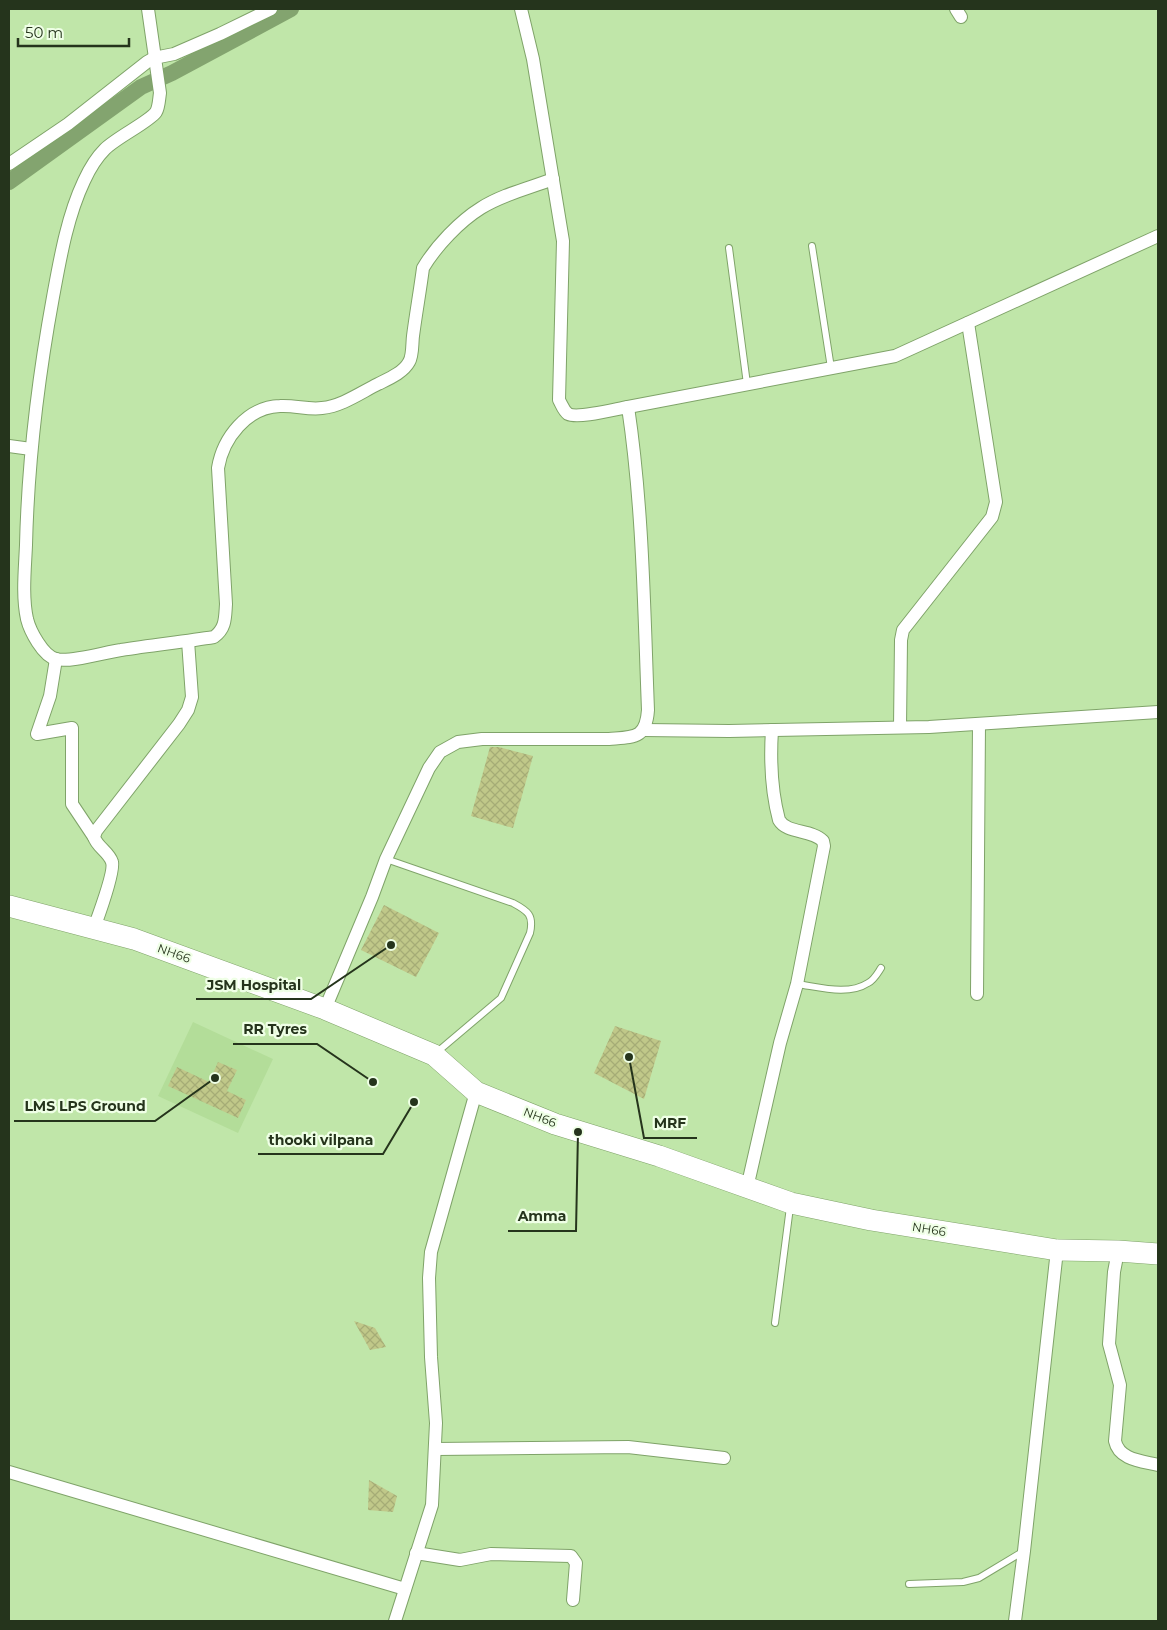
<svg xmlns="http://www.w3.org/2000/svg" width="1167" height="1630" font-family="Montserrat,sans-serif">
	<defs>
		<pattern id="building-cross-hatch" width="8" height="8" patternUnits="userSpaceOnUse" patternTransform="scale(1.25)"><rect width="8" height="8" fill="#c0c889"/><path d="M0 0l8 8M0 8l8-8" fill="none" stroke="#a5ac76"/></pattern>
	</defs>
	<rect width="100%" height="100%" fill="#c0e6a9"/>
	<path fill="#b3dd99" d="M193 1022 273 1059 238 1133 158 1096Z"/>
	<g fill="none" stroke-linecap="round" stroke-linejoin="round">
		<path stroke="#83a46f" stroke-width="16" d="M9 182 141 87 172 73 291 9"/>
	</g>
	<g fill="url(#building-cross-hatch)">
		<path d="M490 747H499L533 756 513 828 471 816Z"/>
		<path d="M384 905 439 933 416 977 361 950Z"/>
		<path d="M615 1026 661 1041 644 1099 594 1073Z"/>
		<path d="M218 1062 237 1070 227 1091 246 1100 238 1118 168 1086 177 1067 209 1082Z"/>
		<path d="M354 1321 375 1328 386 1347 370 1350Z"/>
		<path d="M369 1480 397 1496 393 1512 368 1510Z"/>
	</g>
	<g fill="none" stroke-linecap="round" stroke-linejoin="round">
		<defs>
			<g id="service">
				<path d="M812 246 831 368"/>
				<path d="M729 248 747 384"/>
				<path d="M386 859 513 903C528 911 534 915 530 933L501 998 436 1053"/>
				<path d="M797 984C819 987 848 996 868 983 874 980 877 974 881 968"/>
				<path d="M775 1323 790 1207"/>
				<path d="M909 1584 963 1582 979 1578 1024 1551"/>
			</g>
			<g id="minor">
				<path d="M148 9 160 93C159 99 159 107 156 112 149 122 117 137 105 149 97 157 89 170 84 181 67 217 60 259 53 297 38 379 28 462 26 545 25 569 22 596 27 619 30 631 43 656 56 659 69 663 106 652 121 650 152 645 183 642 214 637 226 628 225 618 226 604L218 468C223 438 247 407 280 406 295 405 308 410 322 408 342 406 360 393 378 384 388 379 403 373 409 362 413 356 412 343 413 336 416 313 420 291 423 268 436 246 460 221 481 208 503 194 530 188 553 179"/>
				<path d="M956 9 961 17"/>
				<path d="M9 164 68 124 147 62 154 58 174 54 220 34 271 9"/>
				<path d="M628 407 895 356 1158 236"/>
				<path d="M9 446 31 449"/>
				<path d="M56 659 50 696 37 734 72 728V804L94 837"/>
				<path d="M900 727 901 640 903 630 992 517 996 502 968 323"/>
				<path d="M644 730 729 731 929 727 1158 712"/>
				<path d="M94 928C98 917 115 871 112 862 109 852 97 847 94 837L96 831 179 724 188 710 192 697 188 641"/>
				<path d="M977 994 979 724"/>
				<path d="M325 1009 372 897 386 859 429 768 440 752 458 742 482 739H609C634 737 646 739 648 710 644 609 643 507 628 407 616 409 578 419 568 414 563 410 562 405 559 400L563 241 533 59 521 9"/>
				<path d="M747 1188 780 1043 797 984 824 846 823 841C811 829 787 834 779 820 771 790 770 761 772 730"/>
				<path d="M1118 1251 1114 1272 1109 1344 1120 1385 1115 1441C1119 1460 1142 1461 1158 1465"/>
				<path d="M436 1449 628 1447 724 1458"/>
				<path d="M9 1472 405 1589"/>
				<path d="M416 1553 460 1560 491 1554 571 1556 576 1563 573 1600"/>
				<path d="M395 1621 432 1505 436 1423 431 1357 429 1278 431 1252 476 1092"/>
				<path d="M1015 1621 1024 1551 1057 1250"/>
			</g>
			<path id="trunk" d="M9 906 134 939 325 1009 434 1055 476 1092 555 1124 659 1156 791 1203 871 1220 1057 1250 1118 1251 1158 1254"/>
		</defs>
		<use href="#service" stroke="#7fa369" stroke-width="8"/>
		<use href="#minor" stroke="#7fa369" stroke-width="14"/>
		<use href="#trunk" stroke="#7fa369" stroke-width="22"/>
		<use href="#service" stroke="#fff" stroke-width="6"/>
		<use href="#minor" stroke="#fff" stroke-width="12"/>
		<use href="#trunk" stroke="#fff" stroke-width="21"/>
	</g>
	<g text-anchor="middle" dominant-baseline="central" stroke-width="4.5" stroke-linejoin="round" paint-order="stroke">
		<g font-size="12" fill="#25341c" stroke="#efffe6">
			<text transform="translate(174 953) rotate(20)">NH66</text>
			<text transform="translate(540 1117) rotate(21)">NH66</text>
			<text transform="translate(929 1229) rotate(9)">NH66</text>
		</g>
	</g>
	<path fill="none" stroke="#25341c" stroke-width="2" d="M391 945L311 999H196M373 1082L317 1044H233M215 1078L155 1121H14M629 1057L644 1138H697M414 1102L383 1154H258M578 1132L576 1231H508"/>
	<g fill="#25341c" stroke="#efffe6" stroke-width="2">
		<circle cx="391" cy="945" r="5"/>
		<circle cx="373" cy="1082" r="5"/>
		<circle cx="215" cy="1078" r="5"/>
		<circle cx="629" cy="1057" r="5"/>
		<circle cx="414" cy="1102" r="5"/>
		<circle cx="578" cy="1132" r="5"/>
	</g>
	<g font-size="14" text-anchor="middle" font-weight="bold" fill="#25341c" stroke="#efffe6" stroke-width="4.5" stroke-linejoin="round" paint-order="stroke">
		<text x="254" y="990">JSM Hospital</text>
		<text x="275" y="1034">RR Tyres</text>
		<text x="85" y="1111">LMS LPS Ground</text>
		<text x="670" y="1128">MRF</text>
		<text x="321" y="1145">thooki vilpana</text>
		<text x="542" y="1221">Amma</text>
	</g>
	<rect width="1167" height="1630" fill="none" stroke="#25341c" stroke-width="20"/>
	<path d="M18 38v8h111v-8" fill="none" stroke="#25341c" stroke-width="2.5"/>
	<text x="25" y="38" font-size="15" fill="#25341c" stroke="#efffe6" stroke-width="4" paint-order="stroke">50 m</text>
</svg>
